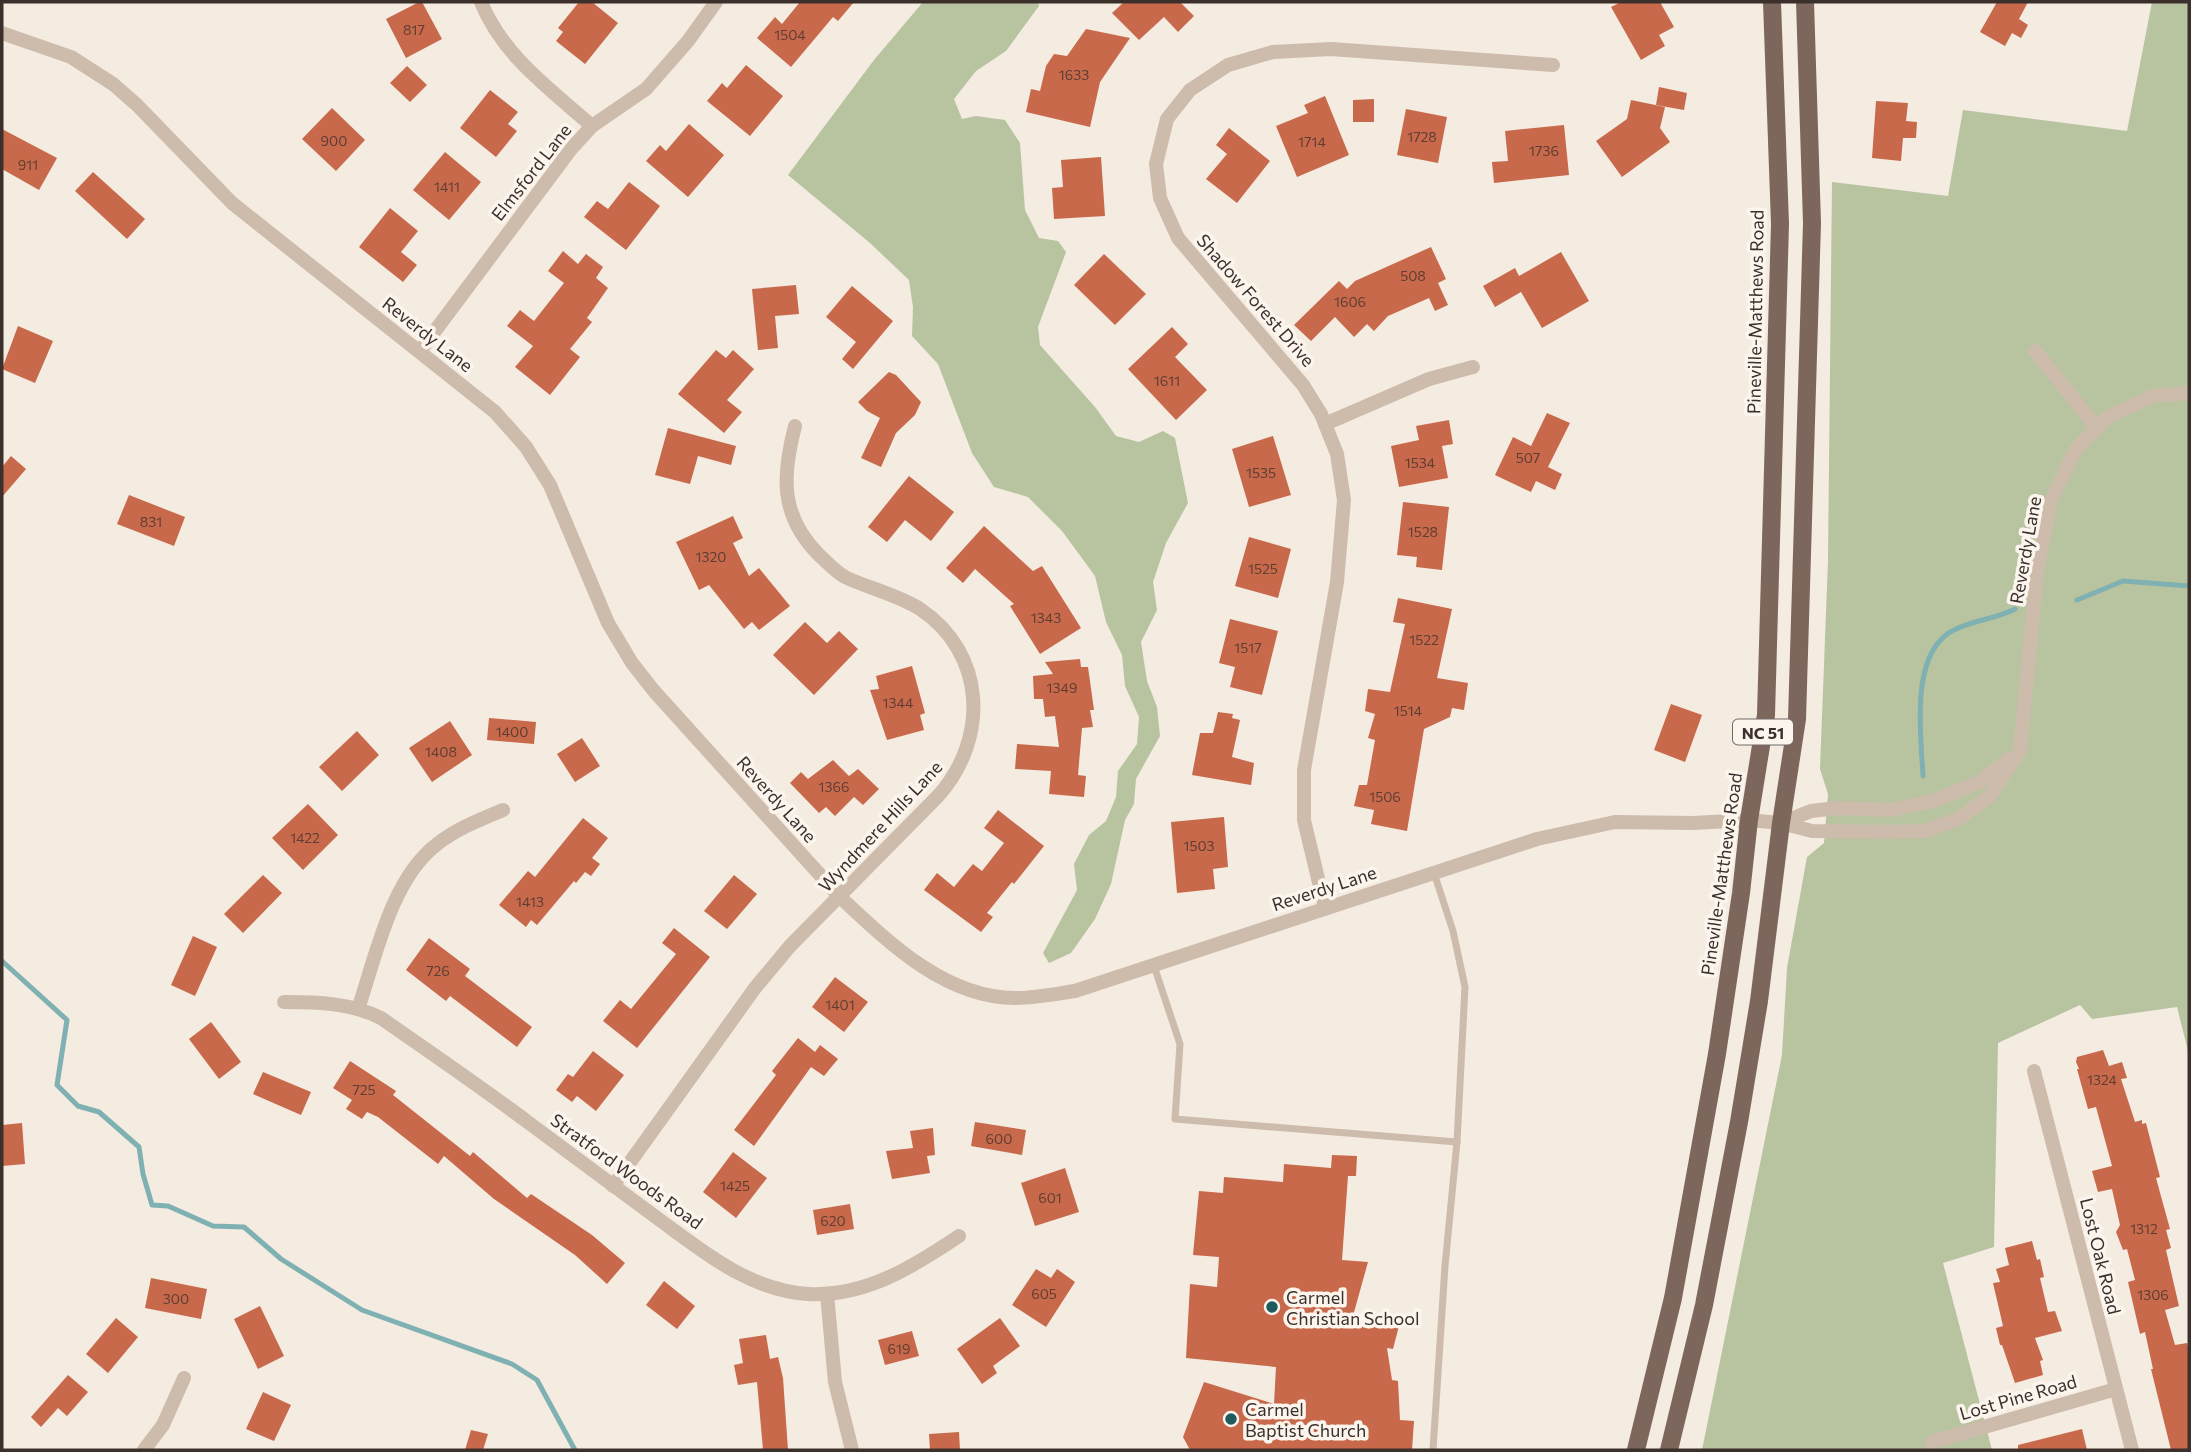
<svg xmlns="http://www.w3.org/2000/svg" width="2191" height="1452" font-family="Commissioner,sans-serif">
	<rect width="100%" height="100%" fill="#f4ebe1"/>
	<g fill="#b8c4a0">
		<path d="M923 2H1038L1039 6 1006 51 976 71 954 99 962 119 976 116 1005 120 1020 143 1025 210 1039 238 1058 241 1066 252 1038 327 1040 345 1095 407 1116 436 1139 442 1163 431 1175 438 1188 503 1166 543 1153 582 1157 610 1141 642 1147 681 1157 707 1160 736 1136 779 1134 804 1125 820 1111 884 1095 919 1071 953 1049 963 1043 953 1077 890 1074 864 1089 835 1106 821 1116 797 1118 771 1137 744 1139 717 1125 686 1122 655 1106 622 1095 576 1062 531 1028 497 994 487 972 453 938 364 912 336 913 307 909 280 870 243 788 175 874 60Z"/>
		<path d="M2152 2H2189V1055L2177 1007 2092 1019 2080 1005 1998 1043 1994 1247 1943 1263 1992 1450H1702L1782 1055 1787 968 1807 857 1824 843 1828 794 1820 769 1828 560 1832 182 1948 196 1963 110 2127 131Z"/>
	</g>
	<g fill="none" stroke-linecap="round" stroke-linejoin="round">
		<g stroke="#7fb0b2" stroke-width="5">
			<path d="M2077 600 2123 581 2189 586"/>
			<path d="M1923 776C1921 735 1909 652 1954 630 1973 620 1996 619 2015 609"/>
			<path d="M2 961 67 1020 57 1085 78 1106 99 1112 139 1147 143 1174 152 1205 168 1206 213 1226 244 1227 281 1259 362 1310 512 1364 537 1380 575 1450"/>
		</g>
	</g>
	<g fill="#c8694b">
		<path d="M419 2H422L442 39 406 58 386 19Z"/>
		<path d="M579 2H592L618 23 585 64 556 41 563 32 558 28Z"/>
		<path d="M800 2H854L838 21 833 17 791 67 757 38 775 17 782 24Z"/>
		<path d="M1124 2H1180L1194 16 1178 32 1164 17 1139 40 1112 13Z"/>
		<path d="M1621 2H1660L1674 27 1659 35 1665 46 1641 60 1611 7Z"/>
		<path d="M1997 2H2028L2019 19 2028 25 2021 38 2012 33 2005 46 1980 32Z"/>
		<path d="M1086 29 1130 38 1100 82 1090 127 1026 112 1031 89 1040 91 1046 66 1054 54 1067 56Z"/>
		<path d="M746 65 783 96 750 136 707 101 722 83 727 88Z"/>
		<path d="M407 66 427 85 410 102 390 83Z"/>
		<path d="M1659 87 1687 93 1684 110 1656 105Z"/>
		<path d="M490 90 518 112 508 124 517 131 496 157 460 128Z"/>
		<path d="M1325 96 1349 155 1297 177 1276 126 1308 113 1304 105Z"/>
		<path d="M1374 99V122H1353V100Z"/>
		<path d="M1631 100 1665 107 1660 128 1670 142 1622 177 1596 141 1627 119Z"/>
		<path d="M1876 101 1908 103 1906 121 1917 122 1916 138H1903L1901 161 1872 158Z"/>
		<path d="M332 108 365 140 336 171 302 139Z"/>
		<path d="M1406 109 1447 117 1438 163 1397 155Z"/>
		<path d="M689 124 724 155 688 197 646 161 660 145 666 151Z"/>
		<path d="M1564 125 1569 175 1494 183 1492 162 1508 161 1505 131Z"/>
		<path d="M1229 128 1270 161 1237 203 1206 179 1227 154 1216 145Z"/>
		<path d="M2 129 57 158 39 190 2 169Z"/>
		<path d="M445 152 481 182 449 220 413 190Z"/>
		<path d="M1101 157 1105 216 1054 219 1052 188 1063 187 1061 160Z"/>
		<path d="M93 172 145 219 127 239 75 191Z"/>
		<path d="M629 182 660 206 626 250 584 217 597 201 608 209Z"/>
		<path d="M390 208 418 231 401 252 417 265 403 282 359 247Z"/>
		<path d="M1431 247 1446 279 1438 283 1448 305 1435 311 1429 298 1388 316 1374 331 1367 324 1354 337 1335 317 1311 341 1294 325 1339 281 1347 289 1355 281Z"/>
		<path d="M563 251 578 264 586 254 603 267 596 278 608 288 587 318 592 322 570 349 580 357 550 395 515 367 533 346 507 326 520 310 534 321 564 283 548 271Z"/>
		<path d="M1561 252 1589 301 1542 328 1521 292 1495 307 1483 286 1515 268 1519 276Z"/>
		<path d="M1104 254 1146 294 1115 325 1074 285Z"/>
		<path d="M796 285 799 314 775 316 778 348 758 350 752 289Z"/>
		<path d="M852 286 893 321 853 369 842 359 856 342 826 317Z"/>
		<path d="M18 326 53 341 35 383 2 369Z"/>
		<path d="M1172 327 1188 344 1175 357 1207 390 1176 420 1128 369Z"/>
		<path d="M716 350 726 358 733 350 754 369 727 400 742 412 724 433 678 394Z"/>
		<path d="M889 372 896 375 921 402 915 415 896 433 881 467 861 458 880 418 867 411 858 402Z"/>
		<path d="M1547 413 1570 423 1548 467 1562 474 1555 490 1536 481 1531 492 1495 475 1513 437 1531 446Z"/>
		<path d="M1449 420 1453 444 1442 446 1448 478 1399 487 1391 446 1419 440 1416 426Z"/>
		<path d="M668 428 736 446 731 465 698 456 690 484 655 475Z"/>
		<path d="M1273 436 1291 495 1249 507 1232 449Z"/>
		<path d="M11 456 26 469 2 497V467Z"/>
		<path d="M909 476 954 512 931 541 905 520 887 542 868 527Z"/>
		<path d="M129 495 185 517 174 546 117 524Z"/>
		<path d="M1403 502 1449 507 1442 570 1416 567 1417 557 1397 555Z"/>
		<path d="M733 516 743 538 733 543 749 576 759 568 790 606 759 630 752 622 744 629 709 585 699 590 676 542Z"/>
		<path d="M984 526 1033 571 1042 566 1081 628 1040 654 1010 606 1014 604 975 569 963 583 946 568Z"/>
		<path d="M1249 537 1291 549 1278 598 1235 586Z"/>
		<path d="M1398 598 1452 609 1437 678 1468 683 1464 710 1452 708 1450 717 1424 729 1407 831 1371 824 1374 810 1354 806 1359 785H1367L1375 740 1368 738 1375 714 1365 711 1368 689 1390 692 1405 624 1393 622Z"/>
		<path d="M1230 619 1278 631 1262 695 1230 687 1235 667 1219 663Z"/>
		<path d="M805 622 827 643 839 631 858 649 814 695 773 655Z"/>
		<path d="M1080 659 1081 667H1088L1094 710H1090L1093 727 1082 728 1078 775 1086 776 1084 797 1049 794 1051 771 1015 769 1017 744 1059 747 1055 716 1045 717 1043 699H1034L1033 676 1053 674 1045 662Z"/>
		<path d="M912 666 925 713 920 715 924 730 887 740 870 690 879 689 876 676Z"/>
		<path d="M1671 704 1702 715 1685 762 1654 750Z"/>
		<path d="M1218 712 1233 714 1232 718 1240 720 1232 757 1254 763 1251 785 1192 775 1200 733H1213Z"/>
		<path d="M489 718 536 722 534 744 487 740Z"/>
		<path d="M450 721 472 755 432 782 409 748Z"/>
		<path d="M357 731 379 755 342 791 319 767Z"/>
		<path d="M582 738 600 766 575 782 557 754Z"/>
		<path d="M833 760 849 776 858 769 879 789 863 805 854 797 835 816 826 807 819 813 790 783 801 772 808 779Z"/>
		<path d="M308 804 338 835 303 870 272 838Z"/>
		<path d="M998 810 1044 846 1014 884 1012 882 987 913 993 917 981 932 924 890 937 873 954 887 973 864 982 871 1004 843 984 828Z"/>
		<path d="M1224 817 1228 867 1213 869 1215 889 1177 893 1171 822Z"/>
		<path d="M583 818 608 838 592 858 600 864 591 876 585 872 576 883 574 881 537 925 531 920 526 927 499 905 528 871 535 877Z"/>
		<path d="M263 875 282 893 243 933 224 914Z"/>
		<path d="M734 875 757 894 727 929 704 911Z"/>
		<path d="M674 928 710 957 637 1048 603 1021 620 1000 631 1009 676 954 662 943Z"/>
		<path d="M193 936 217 947 195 996 171 985Z"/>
		<path d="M429 938 470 969 465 976 532 1027 517 1047 450 996 446 1001 406 970Z"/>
		<path d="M835 977 868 1002 844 1032 812 1007Z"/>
		<path d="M211 1022 241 1062 219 1079 189 1039Z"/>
		<path d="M798 1038 815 1052 820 1045 838 1059 824 1076 811 1067 754 1146 734 1130 776 1075 772 1071Z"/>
		<path d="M2103 1050 2109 1066 2122 1062 2127 1078 2121 1079 2135 1122 2142 1120V1124L2146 1123 2160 1177 2156 1178 2170 1229 2166 1230 2171 1248 2166 1250 2179 1306 2165 1310 2175 1345 2187 1343 2189 1350V1450H2171L2151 1369H2153L2145 1332 2140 1334 2128 1282 2135 1280 2127 1249 2123 1250 2116 1232 2120 1225 2112 1189 2098 1192 2092 1171 2112 1166 2096 1107 2088 1109 2077 1069H2079L2076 1062 2077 1057Z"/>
		<path d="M593 1051 624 1075 596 1111 577 1096 572 1102 556 1090 568 1074 573 1077Z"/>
		<path d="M350 1061 396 1091 393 1095 470 1156 473 1152 527 1198 531 1194 592 1235 625 1263 607 1284 575 1255 494 1199 444 1156 438 1164 378 1117 367 1112 362 1119 346 1109 352 1100 333 1088Z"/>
		<path d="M263 1072 311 1092 301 1115 253 1094Z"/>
		<path d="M975 1122 1026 1130 1022 1155 971 1146Z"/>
		<path d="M22 1123 25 1164 2 1166V1125Z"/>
		<path d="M933 1128 935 1155 927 1156 930 1173 892 1179 886 1151 913 1148 910 1131Z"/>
		<path d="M733 1152 767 1178 736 1218 703 1192Z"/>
		<path d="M1332 1155 1357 1156 1356 1176H1348L1342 1260 1368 1262 1351 1323 1399 1326 1393 1349 1387 1348 1392 1380 1398 1381 1400 1420 1414 1421 1412 1450H1190L1183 1437 1204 1382 1274 1404 1276 1367 1186 1358 1190 1284 1217 1287 1219 1257 1193 1255 1199 1191 1223 1193 1224 1177 1283 1182 1284 1164 1331 1168Z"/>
		<path d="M1065 1168 1079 1212 1035 1226 1021 1183Z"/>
		<path d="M850 1204 854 1229 817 1235 813 1210Z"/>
		<path d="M2032 1241 2037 1260 2040 1259 2044 1277 2040 1278 2048 1312 2055 1311 2062 1331 2035 1338 2043 1360 2040 1361 2043 1375 2015 1383 2002 1345H2000L1996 1328 2003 1326 1993 1283 2000 1282 1996 1269 2009 1265 2005 1248Z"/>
		<path d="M1036 1269 1051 1278 1057 1269 1075 1282 1046 1327 1012 1305Z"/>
		<path d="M151 1278 207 1289 201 1319 145 1308Z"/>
		<path d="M664 1281 695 1306 677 1329 646 1305Z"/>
		<path d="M260 1306 284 1356 258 1369 234 1319Z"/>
		<path d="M116 1318 138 1337 108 1373 86 1354Z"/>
		<path d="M1000 1318 1020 1346 993 1366 997 1373 982 1384 957 1349Z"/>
		<path d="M912 1331 919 1356 885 1365 878 1340Z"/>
		<path d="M766 1335 770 1359 778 1357 783 1378 788 1450H763L757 1382 738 1385 734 1365 743 1363 739 1339Z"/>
		<path d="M68 1375 88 1392 67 1416 58 1408 41 1427 31 1417Z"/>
		<path d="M263 1392 291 1405 274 1441 246 1429Z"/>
		<path d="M2082 1429 2087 1450H2018V1445Z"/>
		<path d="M471 1430 488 1434 483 1450H465Z"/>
		<path d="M959 1432 960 1450H930L929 1434Z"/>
	</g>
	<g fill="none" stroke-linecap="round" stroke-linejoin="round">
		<g stroke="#cdbbac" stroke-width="7">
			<path d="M1154 966 1180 1044 1175 1119 1457 1142"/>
			<path d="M1433 1450 1445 1266 1457 1142 1465 987 1453 931 1434 873"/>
		</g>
		<g stroke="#cdbbac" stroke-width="14">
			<path d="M481 2C503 56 550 89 592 126"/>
			<path d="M2 33 71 57 113 84 137 105 232 203 495 412 526 447 550 485 608 623 632 663 654 691 840 897C888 942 945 998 1015 998 1035 998 1055 994 1075 991L1537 839 1615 822 1693 823 1749 820 1781 823 1812 831 1888 832 1925 831 1958 819 1989 797 2020 751 2037 571 2051 501 2075 450 2109 416 2153 396 2189 393"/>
			<path d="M420 351 571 149 592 126 646 89 688 41 716 2"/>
			<path d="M2035 351 2097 428"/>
			<path d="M1325 424 1429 379 1473 367"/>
			<path d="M1781 823 1811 811 1837 808 1891 810 1933 801 1980 782 2009 759"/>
			<path d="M1325 908 1304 820V770L1337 582 1344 500 1337 454 1321 414 1303 385 1178 238 1160 198 1156 164 1167 119 1190 90 1228 65 1273 52 1331 49 1553 65"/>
			<path d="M284 1002C318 1002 351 1003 381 1018 431 1053 481 1087 529 1123 571 1154 612 1185 653 1215 700 1249 747 1290 808 1294 865 1297 913 1267 959 1236"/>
			<path d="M358 1009C376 956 391 880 436 845 456 829 479 820 503 810"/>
			<path d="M2034 1071 2132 1450"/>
			<path d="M613 1186 755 988 790 946 939 795C989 738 986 653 920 609 898 595 871 589 847 578 836 573 827 562 818 554 780 515 782 476 795 426"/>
			<path d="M827 1294 835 1382 852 1450"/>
			<path d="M1932 1442 2116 1389"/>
			<path d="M144 1450 163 1425 184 1378"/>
		</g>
		<g stroke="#7d675c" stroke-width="18">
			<path d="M1636 1450 1673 1298 1717 1054 1741 893 1749 820 1766 715 1780 224 1772 2"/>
			<path d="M1669 1450 1704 1305 1739 1122 1759 1001 1781 823 1797 719 1812 223 1805 2"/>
		</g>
	</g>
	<g fill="#1f5a5e" stroke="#fbf5ee" stroke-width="2.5">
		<circle cx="1272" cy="1307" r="7"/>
		<circle cx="1231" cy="1419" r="7"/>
	</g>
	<g text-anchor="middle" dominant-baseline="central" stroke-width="7" stroke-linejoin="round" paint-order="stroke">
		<g font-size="14" fill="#5e3e33">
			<text x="414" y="29">817</text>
			<text x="790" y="34">1504</text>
			<text x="1074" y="74">1633</text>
			<text x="1422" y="136">1728</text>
			<text x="334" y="140">900</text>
			<text x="1312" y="141">1714</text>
			<text x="1544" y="150">1736</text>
			<text x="28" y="164">911</text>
			<text x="447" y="186">1411</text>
			<text x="1413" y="275">508</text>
			<text x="1350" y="301">1606</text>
			<text x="1167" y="380">1611</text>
			<text x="1528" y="457">507</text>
			<text x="1420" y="462">1534</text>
			<text x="1261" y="472">1535</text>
			<text x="151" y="521">831</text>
			<text x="1423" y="531">1528</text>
			<text x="711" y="556">1320</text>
			<text x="1263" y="568">1525</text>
			<text x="1046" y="617">1343</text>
			<text x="1424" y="639">1522</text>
			<text x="1248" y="647">1517</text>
			<text x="1062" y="687">1349</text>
			<text x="898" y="702">1344</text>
			<text x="1408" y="710">1514</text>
			<text x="512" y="731">1400</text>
			<text x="441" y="751">1408</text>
			<text x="834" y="786">1366</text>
			<text x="1385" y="796">1506</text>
			<text x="305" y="837">1422</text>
			<text x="1199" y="845">1503</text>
			<text x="530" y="901">1413</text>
			<text x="438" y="970">726</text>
			<text x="840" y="1004">1401</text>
			<text x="2102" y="1079">1324</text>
			<text x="364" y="1089">725</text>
			<text x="999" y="1138">600</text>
			<text x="735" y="1185">1425</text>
			<text x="1050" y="1197">601</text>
			<text x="833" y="1220">620</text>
			<text x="2144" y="1228">1312</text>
			<text x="1044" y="1293">605</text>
			<text x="2153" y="1294">1306</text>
			<text x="176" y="1298">300</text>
			<text x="899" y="1348">619</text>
		</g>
		<rect fill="#fbf5ee" stroke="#756b66" stroke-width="2" x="1733" y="719.5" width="60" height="25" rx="5"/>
		<g font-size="16" font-weight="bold" fill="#3b302b">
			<text x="1763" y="732">NC 51</text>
		</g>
		<g font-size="18" fill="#3b302b" stroke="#fbf5ee">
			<text transform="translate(531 172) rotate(-52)">Elmsford Lane</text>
			<text transform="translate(1256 300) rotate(49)">Shadow Forest Drive</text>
			<text transform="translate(1755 312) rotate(-89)">Pineville-Matthews Road</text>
			<text transform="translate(428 334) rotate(38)">Reverdy Lane</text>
			<text transform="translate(2025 550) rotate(-80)">Reverdy Lane</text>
			<text transform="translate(777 799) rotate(48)">Reverdy Lane</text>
			<text transform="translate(880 826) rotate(-47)">Wyndmere Hills Lane</text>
			<text transform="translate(1721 874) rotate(-82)">Pineville-Matthews Road</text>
			<text transform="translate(1324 888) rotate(-18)">Reverdy Lane</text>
			<text transform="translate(627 1171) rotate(36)">Stratford Woods Road</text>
			<text transform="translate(2101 1256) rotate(76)">Lost Oak Road</text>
			<text transform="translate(2018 1397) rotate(-16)">Lost Pine Road</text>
		</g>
		<g font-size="18" fill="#3b302b" stroke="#fbf5ee" text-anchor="start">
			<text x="1286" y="1297">Carmel<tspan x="1286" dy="21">Christian School</tspan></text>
			<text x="1245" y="1409">Carmel<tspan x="1245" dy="21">Baptist Church</tspan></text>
		</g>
	</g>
	<rect width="2191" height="1452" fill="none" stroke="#3b302b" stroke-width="7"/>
</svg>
